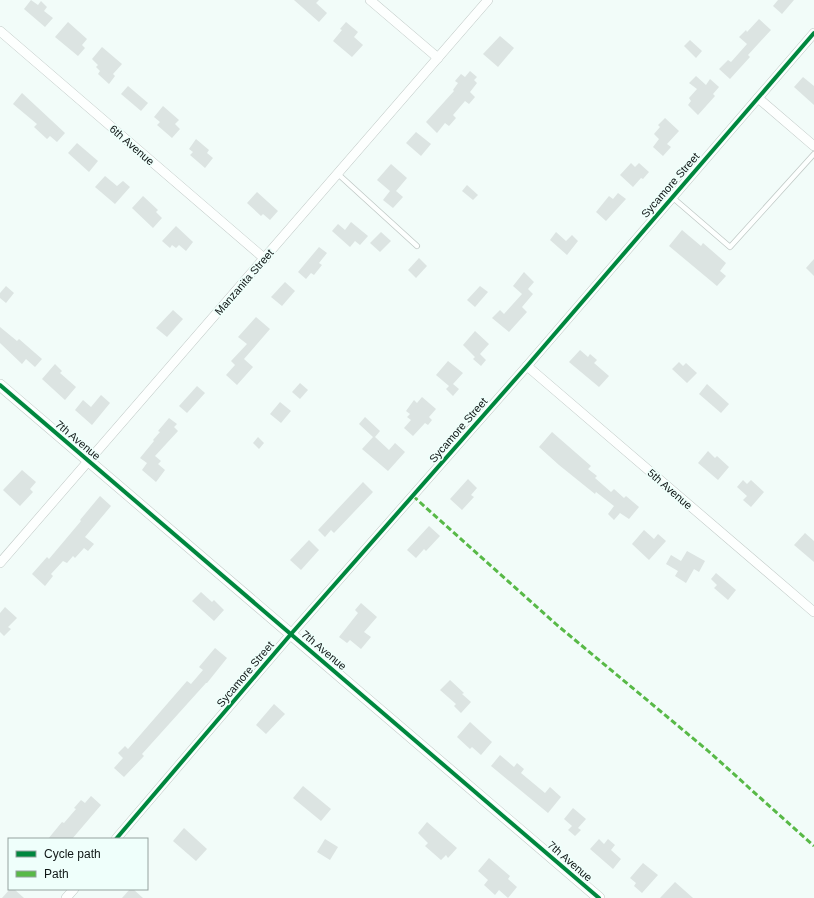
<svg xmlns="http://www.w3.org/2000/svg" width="814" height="898" font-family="Helvetica,sans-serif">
	<rect width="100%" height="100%" fill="#f2fcf9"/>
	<g fill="#dce4e2">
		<path d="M31 0 38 5 41 1 47 7 44 11 53 18 45 27 24 9Z"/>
		<path d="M294 0H319L316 3 327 13 319 22Z"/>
		<path d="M778 0H794L782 14 773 6Z"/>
		<path d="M759 19 771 30 748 55 750 57 730 79 719 69 728 60 731 62 747 44 739 37 746 30 747 32Z"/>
		<path d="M68 22 87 39 82 45 85 48 78 56 55 37Z"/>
		<path d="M346 22 358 32 354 37 363 45 352 57 333 41 342 30 340 29Z"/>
		<path d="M500 36 514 48 498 67 483 54Z"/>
		<path d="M690 40 702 51 696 58 684 46Z"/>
		<path d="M102 47 122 64 113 74 115 76 109 84 98 74 100 71 96 67 98 65 92 59Z"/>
		<path d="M470 71 477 77 474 80 477 83 470 92 475 97 469 104 465 101 453 115 456 118 449 126 445 123 437 133 426 122 454 91 453 90 458 83 455 81 461 74 465 77Z"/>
		<path d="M696 76 706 85 710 79 719 87 713 94 715 96 698 115 688 105 691 101 689 98 697 89 689 83Z"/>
		<path d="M803 77 814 86V105L794 87Z"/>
		<path d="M128 86 148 103 141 111 121 94Z"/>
		<path d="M22 93 65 133 57 142 50 136 47 139 34 127 37 124 13 104Z"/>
		<path d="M163 106 179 120 175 124 180 129 172 138 157 125 160 122 154 117Z"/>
		<path d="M665 118 679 131 667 144 671 147 663 156 653 147 659 139 654 134 660 127 658 125Z"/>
		<path d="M416 132 431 144 421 156 406 143Z"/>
		<path d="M196 139 209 150 207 153 213 158 205 168 190 155 193 152 189 149Z"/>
		<path d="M77 143 98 161 89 172 68 153Z"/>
		<path d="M631 163 635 167 639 163 649 172 643 179 641 178 633 187 620 175Z"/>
		<path d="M391 164 407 178 396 191 403 197 393 208 383 200 390 191 377 180Z"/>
		<path d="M105 176 117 186 123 181 130 187 115 204 95 187Z"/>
		<path d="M467 185 478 195 473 200 462 191Z"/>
		<path d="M257 192 278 211 270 220 263 214 261 216 247 203Z"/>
		<path d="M618 193 626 199 606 221 596 212 609 196 613 199Z"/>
		<path d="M143 196 158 210 156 212 162 218 153 228 132 208Z"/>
		<path d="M351 222 368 236 360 245 355 241 350 247 332 231 338 224 345 230Z"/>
		<path d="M176 226 193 242 186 251 179 245 176 248 172 245 170 248 162 241Z"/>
		<path d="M682 230 701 246 703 243 726 263 720 271 726 276 717 286 669 246Z"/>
		<path d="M381 232 391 241 380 252 370 243Z"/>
		<path d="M556 232 566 241 572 235 578 241 567 255 550 240Z"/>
		<path d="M319 247 327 253 319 263 322 265 314 275 311 273 306 279 298 272Z"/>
		<path d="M419 258 427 266 416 278 408 270Z"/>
		<path d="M814 259V276L806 268Z"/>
		<path d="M524 272 534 282 528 289 533 294 522 307 527 312 509 332 492 318 500 310 504 314 522 294 513 286Z"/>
		<path d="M285 282 295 291 282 306 271 297Z"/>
		<path d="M6 286 14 293 6 303 0 298V293Z"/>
		<path d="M480 286 488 292 475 307 467 300Z"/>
		<path d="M173 310 183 319 167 337 156 328Z"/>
		<path d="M256 317 270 329 244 359 253 367 237 385 226 375 235 365 231 361 247 344 238 337Z"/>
		<path d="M0 327 17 341 19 339 42 359 35 367 26 359 22 364 0 343Z"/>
		<path d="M475 331 489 344 480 354 486 360 481 366 473 359 475 357 463 345Z"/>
		<path d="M580 350 588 357 590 354 597 360 594 363 609 376 599 387 569 362Z"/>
		<path d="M448 361 463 373 453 384 459 389 453 396 446 389 449 386 436 375Z"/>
		<path d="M679 362 683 366 686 363 697 373 687 383 672 369Z"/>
		<path d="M55 364 62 371 60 373 76 387 65 400 42 379Z"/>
		<path d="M300 383 308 390 300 399 292 392Z"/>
		<path d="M707 384 729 404 721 413 699 394Z"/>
		<path d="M197 386 205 393 187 413 179 406Z"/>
		<path d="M101 395 110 403 92 425 75 410 83 400 91 407Z"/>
		<path d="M422 397 436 409 429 417 432 420 428 425 425 423 413 436 404 428 411 420 407 417 410 414 406 411 414 400 417 403Z"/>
		<path d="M280 402 291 411 281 423 270 414Z"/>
		<path d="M365 417 380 431 375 437 389 450 395 443 405 452 388 471 362 449 373 437 359 424Z"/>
		<path d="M169 418 177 424 174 427 178 431 155 456 161 461 158 464 165 470 156 482 142 470 147 463 140 458 154 441 153 440 160 432 158 431Z"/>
		<path d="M552 432 591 466 588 469 597 476 595 478 611 492 614 489 624 498 626 496 639 507 629 519 620 513 614 520 608 514 614 506 596 492 595 494 559 465 539 447Z"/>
		<path d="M258 437 264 443 259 449 253 443Z"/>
		<path d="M708 451 715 458 717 456 729 467 718 480 698 463Z"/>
		<path d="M22 470 36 482 30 489 33 492 20 506 3 490Z"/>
		<path d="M468 479 477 488 471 495 474 497 462 510 450 499Z"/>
		<path d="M743 480 747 484 751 480 764 492 751 507 743 500 747 496 737 487Z"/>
		<path d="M363 482 373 492 334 533 331 530 325 537 318 530Z"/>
		<path d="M100 496 111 506 85 537 94 544 88 551 84 548 75 558 73 556 67 563 63 561 51 574 53 576 45 586 32 574 47 557 49 559 81 521 80 520Z"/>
		<path d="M429 526 440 536 426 551 424 549 416 558 407 550Z"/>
		<path d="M644 530 654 539 658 534 666 541 649 560 632 544Z"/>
		<path d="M805 533 814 541V562L794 545Z"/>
		<path d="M309 540 319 550 301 570 290 560Z"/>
		<path d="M687 551 705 561 699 572 694 569 686 583 675 576 678 571 666 564 671 555 681 561Z"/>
		<path d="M716 573 736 590 728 600 714 588 717 585 711 579Z"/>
		<path d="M201 592 212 602 214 600 224 610 214 621 192 601Z"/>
		<path d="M361 603 377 617 364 632 371 637 361 649 350 640 347 643 339 637 358 613 355 610Z"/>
		<path d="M5 607 17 618 8 627 11 629 4 636 0 632V613Z"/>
		<path d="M215 648 227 658 207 683H206L142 754 144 756 124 777 114 768 123 758 118 753 125 746 128 749 187 681 191 684 203 670 199 667Z"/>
		<path d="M450 680 464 693 462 694 471 702 461 713 454 706 456 704 440 690Z"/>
		<path d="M274 704 285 714 266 734 256 725Z"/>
		<path d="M470 722 492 742 481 755 472 747 470 749 457 737Z"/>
		<path d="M500 755 514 767 517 763 524 769 521 773 545 793 550 787 561 797 548 813 491 766Z"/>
		<path d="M303 786 331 809 321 821 293 798Z"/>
		<path d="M91 796 101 805 72 839H48L62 822 64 823 76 809 74 808 81 800 85 803Z"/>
		<path d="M573 808 586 819 578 828 581 830 575 836 568 830 572 826 564 819Z"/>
		<path d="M427 822 457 848 448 858 446 855 441 860 425 846 428 843 418 833Z"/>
		<path d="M184 828 207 849 196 861 173 841Z"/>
		<path d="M325 839 338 847 330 860 317 852Z"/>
		<path d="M599 839 604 844 608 839 615 845 611 850 621 859 613 869 590 849Z"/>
		<path d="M489 858 510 876 508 879 517 887 508 898 499 890 495 895 484 885 488 880 478 871Z"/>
		<path d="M643 863 658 875 642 893 634 886 636 883 630 878Z"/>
		<path d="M675 882 693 898H660Z"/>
		<path d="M10 889H14L24 898H2Z"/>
		<path d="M130 889H133L143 898H122Z"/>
	</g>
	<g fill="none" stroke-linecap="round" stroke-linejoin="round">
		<defs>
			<g id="service">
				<path d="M338 174 417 246"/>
				<path d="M672 197 730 247 814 154"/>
			</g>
			<g id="minor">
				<path d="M370 0 438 58"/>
				<path d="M0 31 265 259"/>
				<path d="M758 98 814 146"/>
				<path d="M527 366 814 612"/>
				<path d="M0 563 488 0"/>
				<path d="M116 839 291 634 527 366 814 33"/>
				<path d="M66 898 74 889"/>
			</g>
			<path id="tertiary" d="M0 385 599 898"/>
		</defs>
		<use href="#service" stroke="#c0c9c6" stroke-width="6"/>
		<use href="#minor" stroke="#c0c9c6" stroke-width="10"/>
		<use href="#tertiary" stroke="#c0c9c6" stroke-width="12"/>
		<use href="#service" stroke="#fdfffe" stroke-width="4.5"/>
		<use href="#minor" stroke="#fdfffe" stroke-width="9"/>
		<use href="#tertiary" stroke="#fdfffe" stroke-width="11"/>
		<path stroke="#58b947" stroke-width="3" stroke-dasharray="6 3" stroke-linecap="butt" d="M413 496 557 625 707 750 814 846"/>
		<defs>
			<g id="cycleway">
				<path d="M0 385 599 898"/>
				<path d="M116 839 291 634 527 366 814 33"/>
			</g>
		</defs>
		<use href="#cycleway" stroke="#effffb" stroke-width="6"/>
		<use href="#cycleway" stroke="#00873e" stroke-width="4"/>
	</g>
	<g text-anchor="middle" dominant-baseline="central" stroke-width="3.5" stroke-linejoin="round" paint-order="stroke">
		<g font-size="11" fill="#0f1615" stroke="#effffb">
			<text transform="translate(132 145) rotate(41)">6th Avenue</text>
			<text transform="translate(670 185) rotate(-49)">Sycamore Street</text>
			<text transform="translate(244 282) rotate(-49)">Manzanita Street</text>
			<text transform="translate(458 430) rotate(-49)">Sycamore Street</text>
			<text transform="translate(78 440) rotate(40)">7th Avenue</text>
			<text transform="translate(670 489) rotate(41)">5th Avenue</text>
			<text transform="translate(324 650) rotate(40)">7th Avenue</text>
			<text transform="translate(245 674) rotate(-50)">Sycamore Street</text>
			<text transform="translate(570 861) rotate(41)">7th Avenue</text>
		</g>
	</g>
	<rect x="8" y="838" width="140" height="52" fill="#effffb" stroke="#95a29f"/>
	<rect x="16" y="851" width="20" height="6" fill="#00873e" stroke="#95a29f"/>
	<text x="44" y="858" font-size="12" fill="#0f1615">Cycle path</text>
	<rect x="16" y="871" width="20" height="6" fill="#58b947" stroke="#95a29f"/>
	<text x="44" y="878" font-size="12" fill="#0f1615">Path</text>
</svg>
